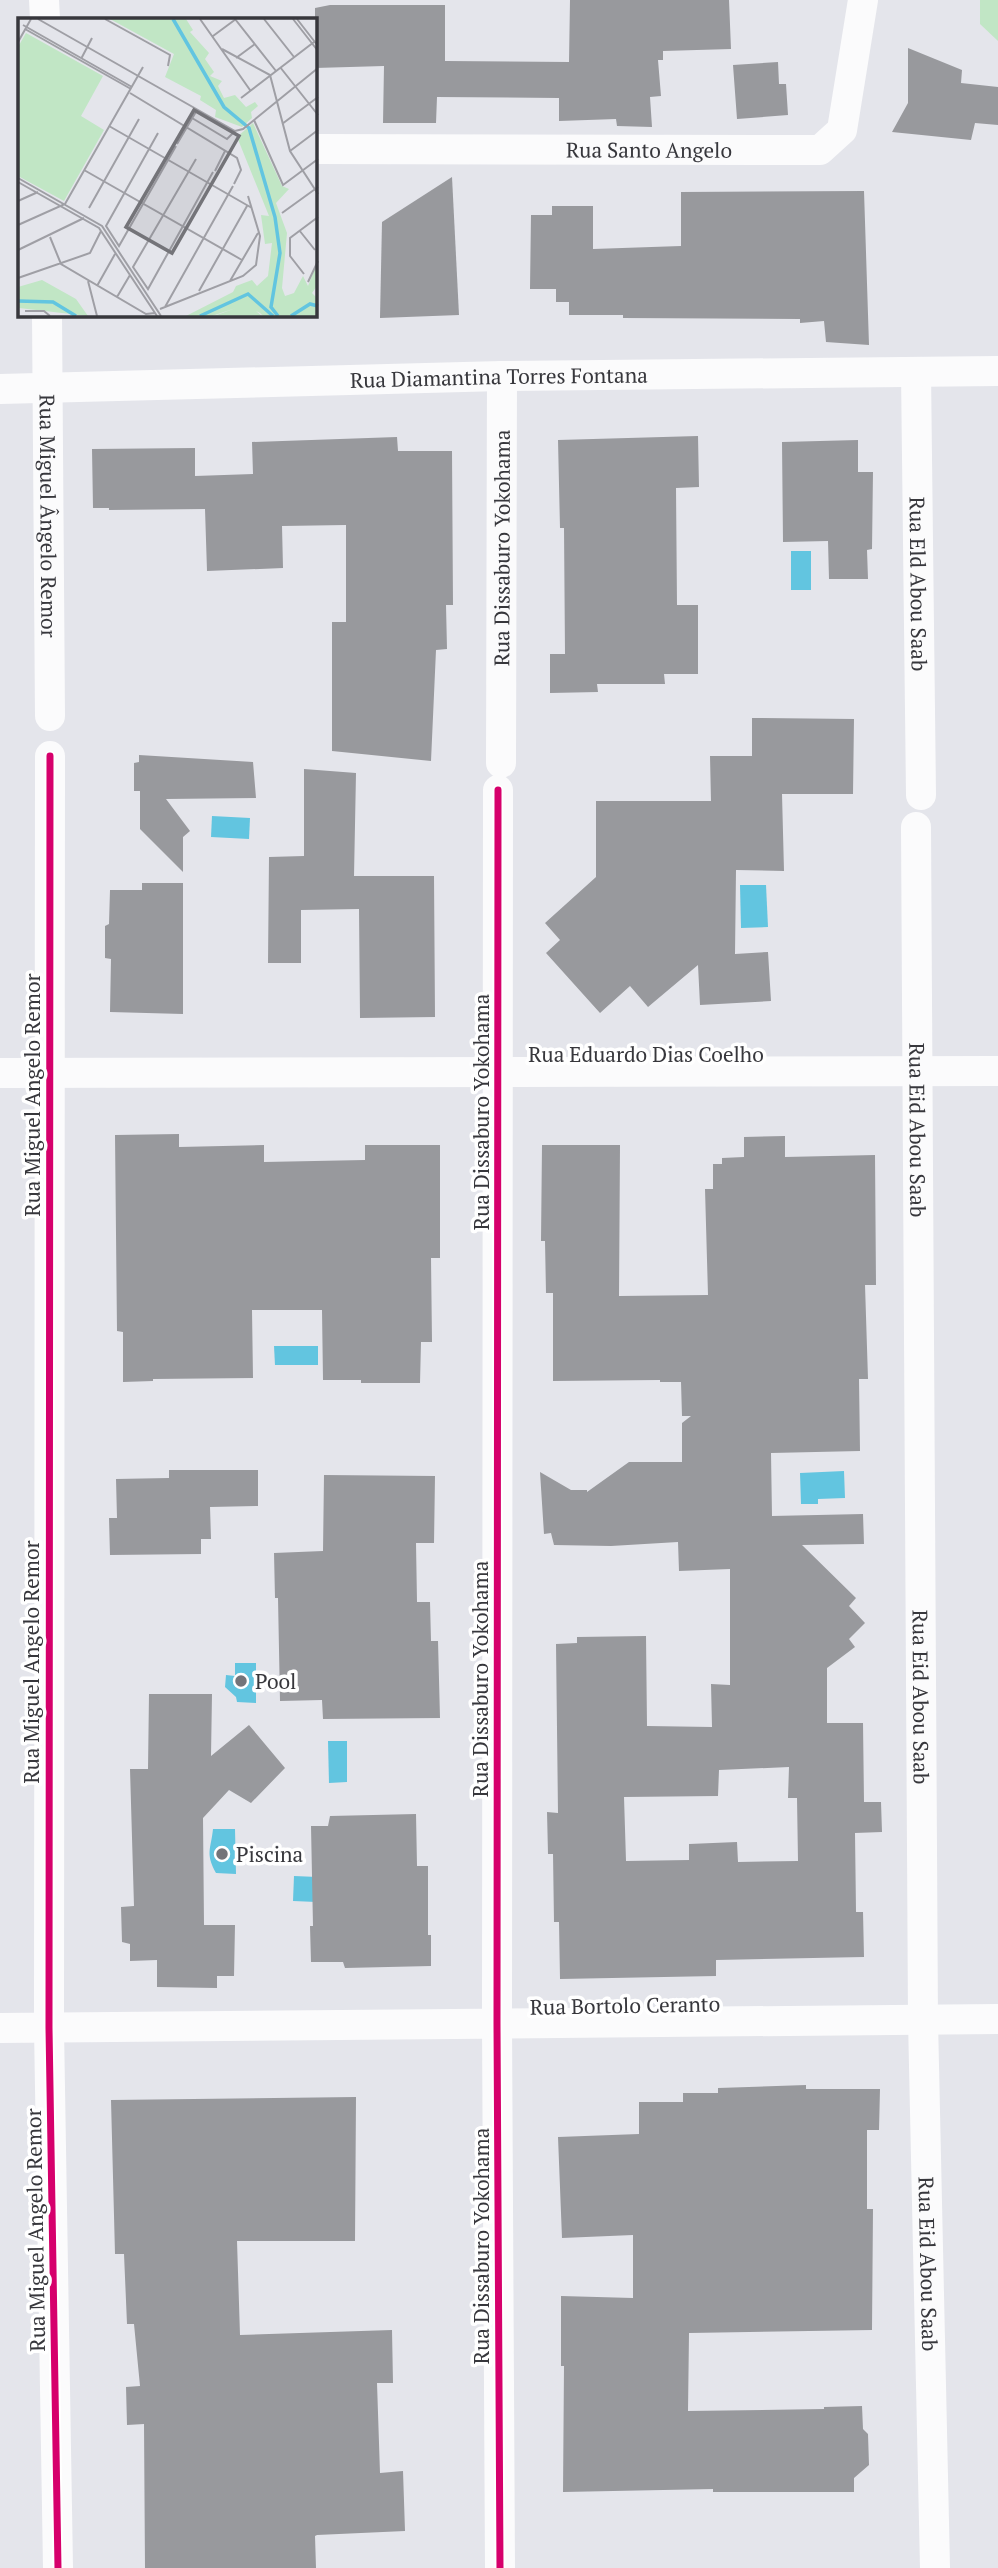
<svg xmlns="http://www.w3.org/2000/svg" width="998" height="2568" font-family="'PT Serif',serif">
	<rect width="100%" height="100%" fill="#e4e5eb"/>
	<path fill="#c1e6c5" d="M980 0H998V41L980 24Z"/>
	<g fill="#62c5e0">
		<rect x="791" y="551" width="20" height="39"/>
		<path d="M212 816 250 818 249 839 211 837Z"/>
		<path d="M740 885H766L768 927 741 928Z"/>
		<path d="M274 1346H318V1365H275Z"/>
		<path d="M844 1471 845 1498 818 1499V1504H801L800 1473Z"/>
		<path d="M235 1663H256V1703L237 1702 236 1697 225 1687 226 1675 235 1676Z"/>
		<path d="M328 1741H347V1782L329 1783Z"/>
		<path d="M213 1829H235L236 1874 216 1873C205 1853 211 1849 213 1829Z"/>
		<path d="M294 1876 341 1878 340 1903 293 1901Z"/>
	</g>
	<g fill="#98999d" fill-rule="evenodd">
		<path d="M570 0H729L731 49 663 51V60H658L661 96 650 97 652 127 617 126 616 119 559 121V98L437 97 436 123H383L384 66 315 68V8L330 5H445V61L569 62Z"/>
		<path d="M908 48 962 70 961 83 998 87V125L975 123 971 140 892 132 908 103Z"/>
		<path d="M778 62 779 84H786L788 115 737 119 733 65Z"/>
		<path d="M452 177 459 315 380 318 382 222Z"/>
		<path d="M864 191 869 345 826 342 824 321 800 323V319L623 318V315H569V302H556V289H530L531 215H552V206H593V249L681 246V192Z"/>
		<path d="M698 436 699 487 676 488 677 605H698V674H664L665 684H597L598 692 550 693V654H565L564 528H560L558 440Z"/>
		<path d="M397 437 398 451H452L453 605H446L447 649 436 650 431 761 332 751V622H346V525L282 526 283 568 207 571 205 509 109 510V508H93L92 449 195 448V476L253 474 252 442Z"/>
		<path d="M858 440V472H873L872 549 867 550 868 579H829L828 541 783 542 782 442Z"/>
		<path d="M752 718 854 719 853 794H782L784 871 736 870 735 954 768 952 771 1001 700 1005 698 965 648 1007 630 986 600 1013 546 953 560 940 545 923 596 877V801H711L710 756H752Z"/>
		<path d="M139 755 253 762 256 798 166 799 190 831 183 837V872L140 829V791H134V763L139 762Z"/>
		<path d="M304 769 356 773 354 876H434L435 1017 360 1018 359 909 301 910V963H268L269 857 304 856Z"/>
		<path d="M142 883H183V1014L110 1012 111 959 105 958V926L109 924 110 890H142Z"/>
		<path d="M179 1134V1147L264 1145V1162L365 1160V1145H440V1258H431L432 1342H421L420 1383H361V1380H323L322 1310H252L253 1378 153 1379V1381L123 1382V1332L117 1331 115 1135Z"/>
		<path d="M785 1136V1157L875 1155 876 1285H865L868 1379H859L860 1451 771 1453 772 1516 863 1514 864 1544 802 1545 856 1598 849 1606 865 1623 849 1639 855 1647 827 1668V1723H863L864 1802H881L882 1832 855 1833 856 1912H863L864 1957 716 1960V1976L560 1979 559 1922H554L553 1854H548L547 1812 558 1813 556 1644 577 1643V1637L646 1636 647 1726 712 1727 711 1684 730 1685V1569L679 1571 678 1542 611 1546 554 1545 551 1533 544 1534 540 1472 571 1490H587V1492L629 1462H682V1423L691 1416H682L681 1382H660V1380L553 1381V1293H546L545 1241H541L542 1145H620L619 1296 708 1295 705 1189H713V1164H722V1158L744 1157V1137ZM789 1767 788 1798H797L798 1861 738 1862 737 1842 689 1844V1860L626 1861 624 1797 718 1796 719 1770Z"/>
		<path d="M169 1470H258V1506L210 1507 211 1539H201V1554L110 1555 109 1518H117L116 1479 169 1478Z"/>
		<path d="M324 1475 435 1476 434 1543H416L417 1602H430L431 1641H438L440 1718 323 1719 322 1700 280 1701 278 1598H275L274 1553 323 1551Z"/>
		<path d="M149 1694H212L211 1756 249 1725 285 1768 251 1803 229 1790 203 1818 204 1925H235L234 1976H217V1988L157 1987V1960L130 1961V1944L122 1942 121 1907 134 1906 130 1769H148Z"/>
		<path d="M416 1814 417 1866H428V1935H431V1966L345 1968 343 1962H311L310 1926H313L311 1826H328L330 1816Z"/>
		<path d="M806 2085V2089H880L879 2130H867V2209H873L872 2330 689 2333 688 2411 824 2409V2407L862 2406 863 2429 868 2434 869 2465 854 2478V2492H713V2489L563 2492 564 2366H561V2296L633 2298V2235L562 2238 558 2137 639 2134V2102H683V2093H718V2088Z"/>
		<path d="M356 2097 355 2241H237L240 2335 392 2330 393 2383H377L380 2473 403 2471 405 2531 317 2535 315 2536 316 2568H145L144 2424 127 2425 126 2387 140 2386 134 2324H127L124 2254H115L111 2100Z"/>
	</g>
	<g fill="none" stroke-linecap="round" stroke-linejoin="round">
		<g stroke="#fbfbfc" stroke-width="30">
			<path d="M44 0 45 19"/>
			<path id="s1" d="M315 149 820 150 842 130 863 0"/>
			<path id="s2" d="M47 315 50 716"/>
			<path id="s3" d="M916 372 921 795"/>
			<path id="s4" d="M0 389 502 376 998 371"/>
			<path d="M50 756 49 2028 58 2568"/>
			<path id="s5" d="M501 763 502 376"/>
			<path d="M498 790 497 2024 500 2568"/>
			<path id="s6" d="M916 827 923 2020 935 2568"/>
			<path d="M0 1073 998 1071"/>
			<path d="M0 2028 998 2019"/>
		</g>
		<defs>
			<g id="cycleway">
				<path d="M50 756 49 2028 58 2568"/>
				<path d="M498 790 497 2024 500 2568"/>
			</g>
		</defs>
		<use href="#cycleway" stroke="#fff" stroke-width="11"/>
		<use href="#cycleway" stroke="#d6006c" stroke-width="7"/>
	</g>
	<g fill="#747479" stroke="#fff" stroke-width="2.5">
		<circle cx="241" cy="1681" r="7"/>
		<circle cx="222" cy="1854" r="7"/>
	</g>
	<g text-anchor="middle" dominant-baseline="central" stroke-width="7" stroke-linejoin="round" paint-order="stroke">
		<g font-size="21" fill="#37373c" stroke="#fff">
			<text stroke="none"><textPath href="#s1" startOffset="334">Rua Santo Angelo</textPath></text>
			<text stroke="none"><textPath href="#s4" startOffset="499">Rua Diamantina Torres Fontana</textPath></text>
			<text stroke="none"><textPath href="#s2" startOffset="201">Rua Miguel Ângelo Remor</textPath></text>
			<text stroke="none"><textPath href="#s5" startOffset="215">Rua Dissaburo Yokohama</textPath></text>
			<text stroke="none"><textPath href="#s3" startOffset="212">Rua Eld Abou Saab</textPath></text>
			<text x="646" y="1054">Rua Eduardo Dias Coelho</text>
			<text transform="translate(32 1095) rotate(-90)">Rua Miguel Angelo Remor</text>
			<text transform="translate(481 1112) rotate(-90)">Rua Dissaburo Yokohama</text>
			<text stroke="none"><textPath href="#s6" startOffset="303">Rua Eid Abou Saab</textPath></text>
			<text transform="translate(31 1662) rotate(-90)">Rua Miguel Angelo Remor</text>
			<text transform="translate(480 1679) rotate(-90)">Rua Dissaburo Yokohama</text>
			<text stroke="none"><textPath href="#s6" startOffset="870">Rua Eid Abou Saab</textPath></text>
			<text transform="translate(625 2005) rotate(-1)">Rua Bortolo Ceranto</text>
			<text transform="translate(35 2230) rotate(-91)">Rua Miguel Angelo Remor</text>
			<text transform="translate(481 2246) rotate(-90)">Rua Dissaburo Yokohama</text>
			<text stroke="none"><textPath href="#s6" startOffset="1437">Rua Eid Abou Saab</textPath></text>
		</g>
		<g font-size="21" fill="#37373c" stroke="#fff" text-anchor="start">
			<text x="255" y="1681">Pool</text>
			<text x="236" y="1854">Piscina</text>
		</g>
	</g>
	<g transform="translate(18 18)">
		<rect width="299" height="299" fill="#e4e5eb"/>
		<path d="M92 1H168L175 12 172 14 191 35 187 41 196 54 192 58 204 63 200 68 206 80 217 77 228 89 237 84 240 88 233 94 234 100 224 109 197 99 198 92 182 82 183 78 147 59 156 36ZM8 15 85 58 63 98 86 112 46 183 0 158V29ZM235 105 264 168 271 171 258 185 269 215 264 270 267 278 276 275 285 258 290 268 299 245V268L294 275 299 280V298H245L242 295 238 293 244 298H196L218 290 194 298H168L215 274 218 268 234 262 239 268 250 258 254 225 247 226 243 197 251 198 219 119ZM24 262 58 281 70 298 1 290 0 269Z" fill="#c1e6c5"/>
		<path fill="none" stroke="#62c5e0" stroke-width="3.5" d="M155 1 206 89 231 110 257 199 262 235 253 289 260 298M0 283 35 284 58 298M182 298 230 276 255 298M273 298 292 286 300 288"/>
		<path fill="none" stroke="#9f9fa5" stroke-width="2" d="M20 1 217 113 225 111 300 50M87 1 152 37 150 48M182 1 232 72M217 1 258 53M246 1 276 39M275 1 300 33M279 1 300 28M5 7 114 69M7 11 113 71M195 18 218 1M0 24 13 1M204 31 252 57 272 133 300 176M218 40 237 26M63 41 74 20M262 49 300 97M112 75 219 140 223 152 216 166M223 80 296 24M174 100 209 121 217 113M236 102 265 167 300 141M264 106 300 79M91 108 234 190M140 115 88 208 101 228 158 128M159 126 179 92M272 133 300 112M178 141 115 249 130 271 195 154M66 152 224 242M197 153 207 133M0 160 84 208 143 298M0 164 81 210 139 298M0 183 20 174M71 190 121 101M264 195 300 169M0 207 47 186 125 49M281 212 297 232M32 219 43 246 128 296 137 295M0 232 66 200M286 256 272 238V220L300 199M0 260 72 235 83 213M70 263 79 298M212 263 240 215M290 264 300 243M79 268 97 236M181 273 229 188M99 279 112 257M147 289 215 168M142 291 225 258 238 247 242 218 230 178M7 293H26L32 298"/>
		<path fill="#747479" fill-opacity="0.15" stroke="#747479" stroke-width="3.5" d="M176 92 221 118 154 235 108 209Z"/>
		<rect width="299" height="299" fill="none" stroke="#37373c" stroke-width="3.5"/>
	</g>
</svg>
